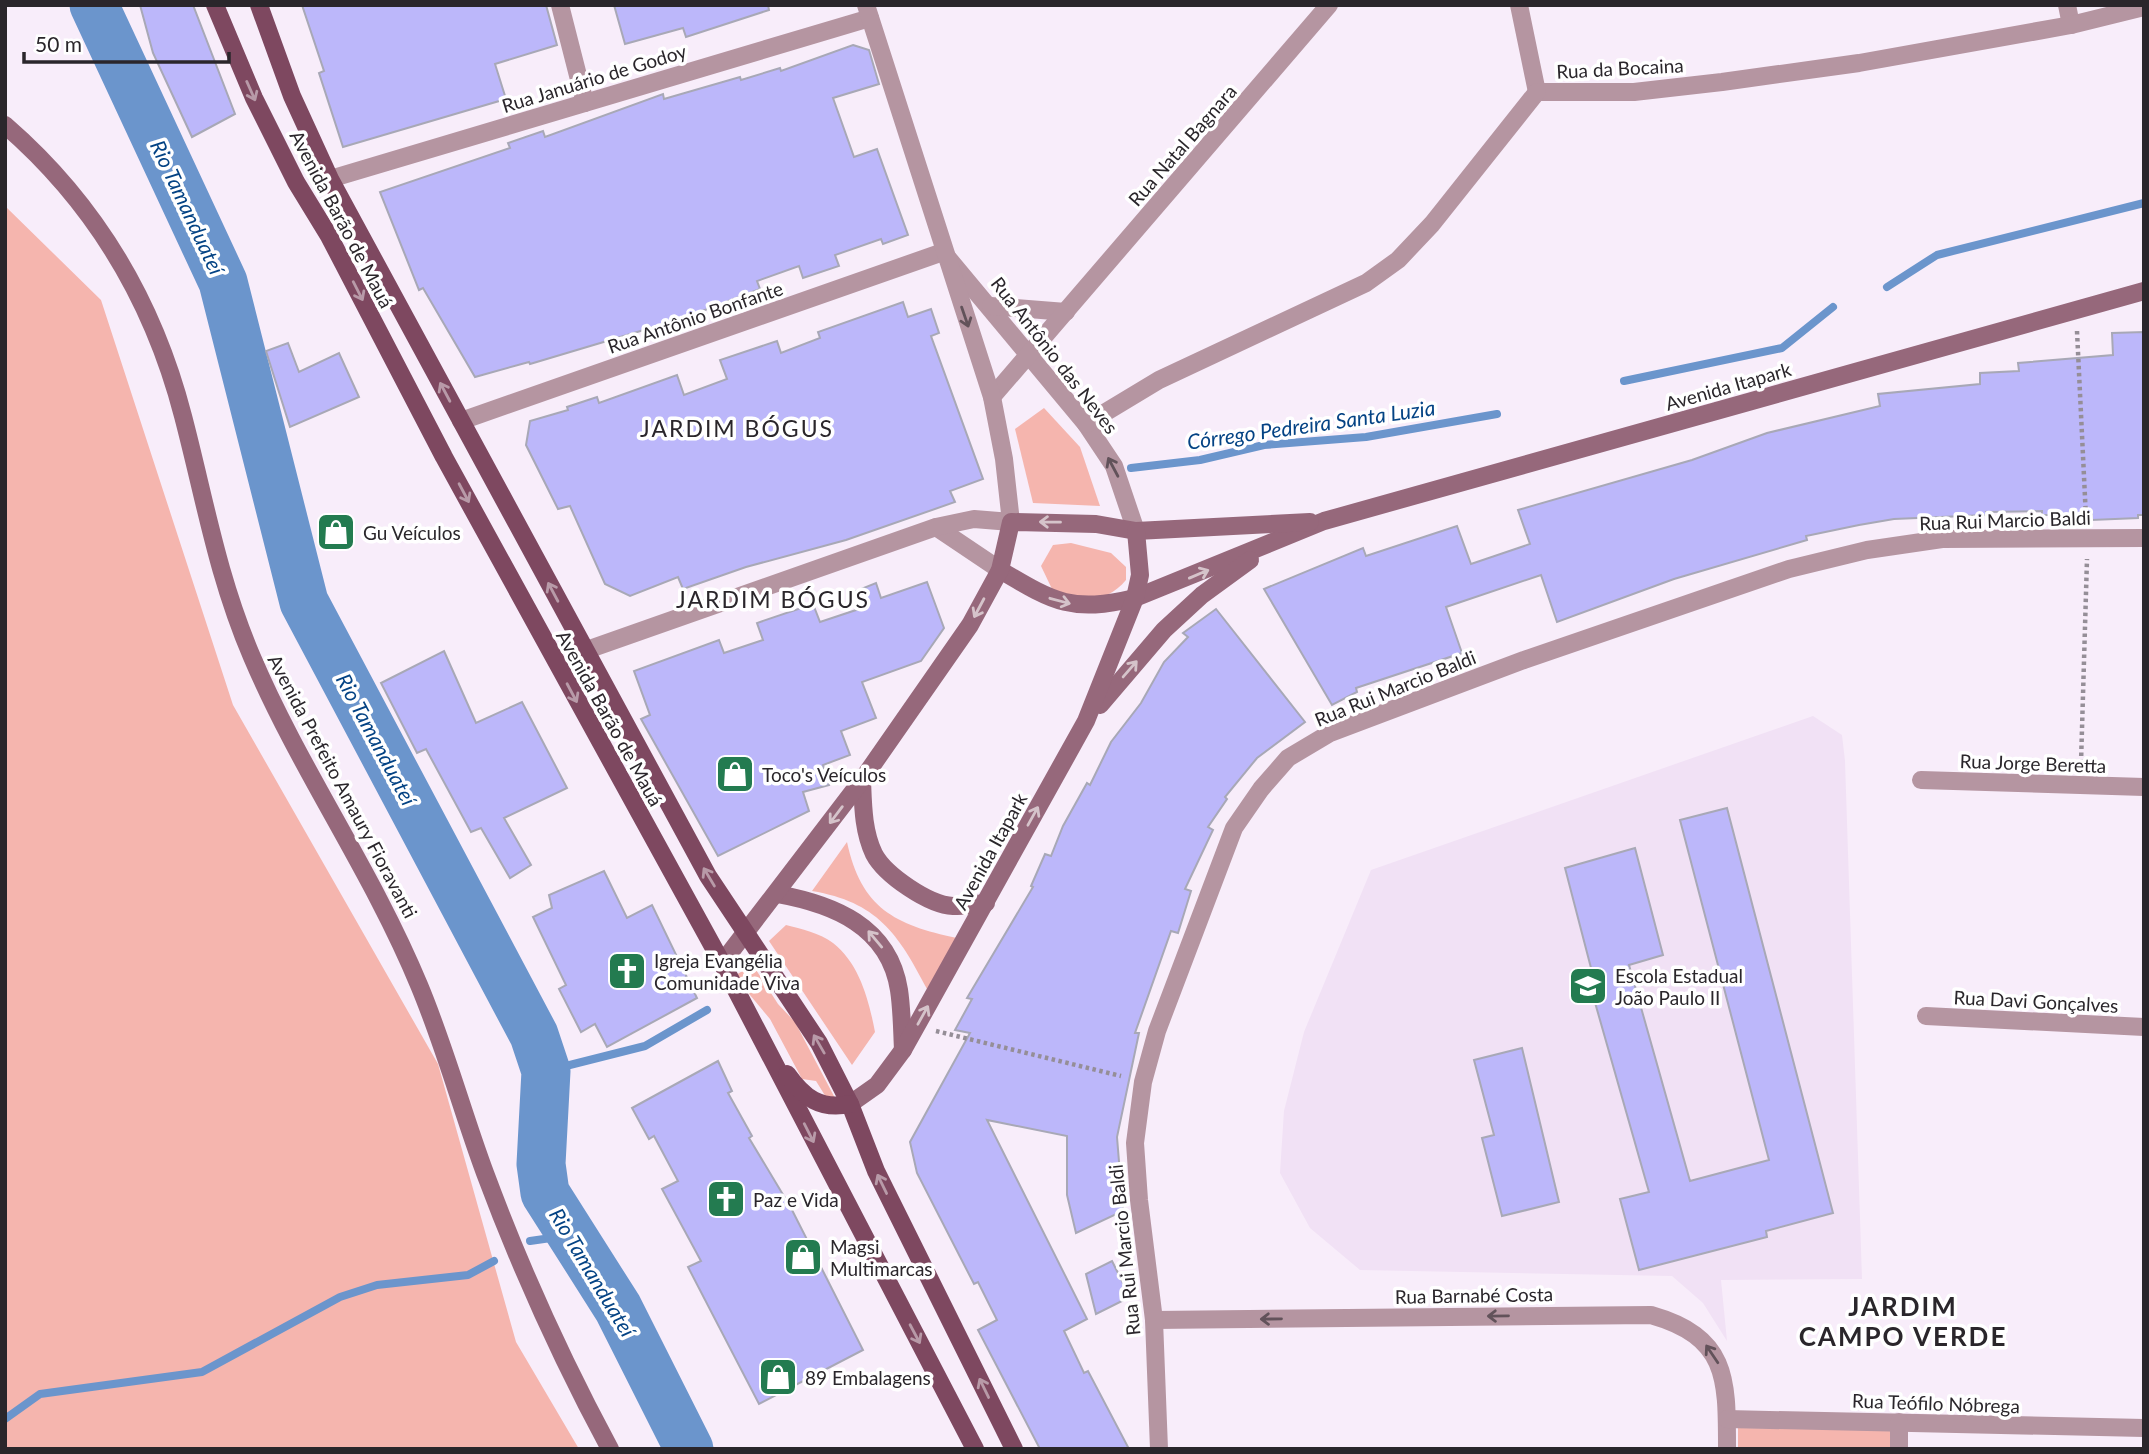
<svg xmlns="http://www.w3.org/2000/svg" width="2149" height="1454" font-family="Lato,sans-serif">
	<rect width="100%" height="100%" fill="#f8edfa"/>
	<path fill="#f1e1f5" d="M1813 716 1842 735 1845 761 1862 1279 1721 1280 1727 1341 1703 1303 1672 1276 1360 1270 1310 1228 1280 1173 1284 1111 1304 1032 1371 870Z"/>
	<g fill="#f5b5ae">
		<path d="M5 206 101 300 233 705 438 1064 516 1342 579 1449H5Z"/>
		<path d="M1044 408 1080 447 1100 506 1033 503 1015 429Z"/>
		<path d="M1071 543 1111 553 1126 567V580C1104 606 1080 600 1052 589L1041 566 1053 545Z"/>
		<path d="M847 842C861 908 895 925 957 938L927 989C898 933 877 902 812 891Z"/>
		<path d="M786 925C801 929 820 933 833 943 860 964 869 1001 875 1032L852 1065 769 941Z"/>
		<path d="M753 965 778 1004 795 1022 836 1100 829 1102 816 1081 802 1079 770 1019 734 976Z"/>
		<path d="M1738 1428 1894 1429V1449H1738Z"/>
	</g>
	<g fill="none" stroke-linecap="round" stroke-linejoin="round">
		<g stroke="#6b95cc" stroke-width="8">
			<path d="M1887 287 1937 255 2144 203"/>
			<path d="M1624 381 1782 348 1833 307"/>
			<path d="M1131 468 1200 460 1264 445 1366 437 1497 414"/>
			<path d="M546 1071 645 1046 707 1010"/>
			<path d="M530 1241 572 1235"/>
			<path d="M5 1419 40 1394 202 1372 340 1297 377 1285 468 1275 494 1261"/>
		</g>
		<path stroke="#6b95cc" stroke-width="49" d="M94 5 223 282 304 602 534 1035 546 1071 541 1164 545 1193 618 1308 689 1449"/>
	</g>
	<g fill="#bcb7fa" stroke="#a8a8b6" stroke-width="2">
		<path d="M140 5H193L235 114 192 137 153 53Z"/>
		<path d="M302 5H546L557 45 495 64 506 99 343 147 319 73 324 71Z"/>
		<path d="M614 5H768L769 10 686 37 683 28 625 44Z"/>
		<path d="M853 45 869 50 879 84 833 98 854 157 877 149 908 235 883 244 881 239 835 255 839 266 803 278 799 266 757 281 760 289 684 318 530 364 529 362 475 377 423 288 419 290 380 192 510 148 508 143 543 131 545 137 663 94 664 99 740 77 741 80 780 68 781 71Z"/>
		<path d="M903 302 908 317 931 309 939 333 931 336 983 479 950 491 955 502 846 540 746 567 683 589 678 577 630 596 605 584 570 506 558 509 526 445 530 421 568 410 567 407 597 397 599 403 677 375 684 395 727 379 720 360 777 341 781 353 820 338 818 332Z"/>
		<path d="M2144 332V515H2138V518L2092 520V515H2042V511L1986 512 1987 515 1894 519 1859 525 1806 536 1807 540 1674 579 1557 622 1541 575 1446 607 1462 653 1356 688 1357 692 1332 705 1264 589 1363 548 1366 556 1457 526 1471 564 1530 544 1518 510 1692 460 1767 433 1880 406 1878 394 1980 384V373L2019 371 2018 363 2113 355 2112 333Z"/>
		<path d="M288 343 299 372 339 353 359 397 290 427 266 351Z"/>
		<path d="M927 582 944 628 921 661 862 682 876 718 841 731 850 755 823 765 829 785 803 792 809 811 718 856 641 719 650 715 634 671 719 640 724 653 763 640 757 623 813 604 820 622 862 608 856 591 876 583 881 598Z"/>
		<path d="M1216 609 1305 722 1257 758 1225 797 1227 799 1208 827 1213 830 1185 889 1191 891 1178 933 1171 931 1135 1033H1139L1117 1137 1123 1211 1076 1233 1067 1195V1136L987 1120 1087 1319 1064 1331 1084 1373 1088 1371 1129 1449H1040L978 1330 997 1320 978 1282 974 1284 917 1173 910 1142 970 1033 955 1030 972 999 967 998 1033 887 1031 886 1045 854 1051 856 1063 826 1087 783 1090 785 1111 742 1141 703 1164 662 1188 637 1183 633Z"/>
		<path d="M444 651 476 723 522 702 567 788 504 818 531 865 510 878 481 828 471 832 426 749 417 753 381 683Z"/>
		<path d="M1727 808 1833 1213 1766 1231 1767 1237 1639 1270 1620 1199 1649 1192 1592 992 1597 991 1565 868 1635 848 1663 955 1629 965 1690 1181 1769 1160 1680 820Z"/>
		<path d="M604 871 627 918 652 905 697 998 607 1047 595 1024 581 1032 559 989 566 985 533 917 552 908 549 895Z"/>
		<path d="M1522 1048 1559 1202 1502 1216 1482 1138 1494 1135 1474 1060Z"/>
		<path d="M718 1061 732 1091 728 1093 752 1136 749 1138 791 1208 863 1350 759 1404 688 1267 701 1261 662 1189 678 1181 654 1136 649 1139 632 1108Z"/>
		<path d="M1112 1261 1130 1297 1096 1314 1086 1274Z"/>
	</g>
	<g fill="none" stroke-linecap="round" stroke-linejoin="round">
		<g stroke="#958e97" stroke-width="4.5" stroke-dasharray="3.5 3.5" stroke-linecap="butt">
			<path d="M2077 331 2086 518"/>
			<path d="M2081 763 2087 559"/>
			<path d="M936 1031 1121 1076"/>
		</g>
		<g stroke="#b595a1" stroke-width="18">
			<path d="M560 5 585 103"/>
			<path d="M1519 5 1537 92"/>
			<path d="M2067 5 2071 25"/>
			<path d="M1537 92H1634L1722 82 1859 63 2071 25 2144 7"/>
			<path d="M330 179 870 18"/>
			<path d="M947 257 1086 424 1114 466 1136 531"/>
			<path d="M991 306 1066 312"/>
			<path d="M992 397 1329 5"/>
			<path d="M461 421 943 252"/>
			<path d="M1086 424 1159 380 1366 283 1398 260 1432 224 1537 92"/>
			<path d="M936 527 1000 570"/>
			<path d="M584 651 936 527 974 519 1011 522 1004 459 992 397 866 5"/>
			<path d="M1921 780 2144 787"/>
			<path d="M1926 1016 2144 1027"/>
			<path d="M1154 1320 1651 1315C1728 1337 1727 1378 1727 1449"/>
			<path d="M1727 1419 2144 1428"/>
			<path d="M1899 1422V1449"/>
			<path d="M1159 1449 1154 1320 1139 1200 1135 1143 1143 1082 1157 1031 1234 828 1261 789 1288 758 1330 733 1524 660 1789 569 1867 550 1942 539 2144 538"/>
		</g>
		<g stroke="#96687b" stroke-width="18">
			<path d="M5 125C95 203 153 300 183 416 205 500 217 575 252 657 300 770 372 871 419 985 445 1047 462 1111 485 1173 520 1267 562 1360 610 1449"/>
			<path d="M1000 570C1054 602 1071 613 1135 598L1324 521 2144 291"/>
			<path d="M1100 705 1164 630 1202 595 1250 560"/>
			<path d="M862 780C863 805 863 831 874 854 885 875 929 905 953 906 964 906 975 904 986 903"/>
			<path d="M777 894C833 904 889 926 899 990 902 1010 902 1030 903 1050"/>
			<path d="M722 963 862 780 970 625 1000 570 1011 522 1096 524 1136 531 1310 522"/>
			<path d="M850 1104 877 1085 903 1050 1086 721 1135 598 1140 575 1136 531"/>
		</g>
		<g stroke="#7e4860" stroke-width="18">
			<path d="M215 5 254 98 296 182 329 236 444 457 722 963 975 1449"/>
			<path d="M259 5 292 96 330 179 708 876 819 1043 850 1104 876 1171 1014 1449"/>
			<path d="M787 1074C804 1098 820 1110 850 1104"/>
		</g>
	</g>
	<defs><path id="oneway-shaft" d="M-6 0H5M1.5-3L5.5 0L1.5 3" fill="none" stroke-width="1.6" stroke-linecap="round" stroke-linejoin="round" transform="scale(1.75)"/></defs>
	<g stroke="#b89aa8">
		<use href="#oneway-shaft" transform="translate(251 91) rotate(66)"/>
		<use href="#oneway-shaft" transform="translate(358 291) rotate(63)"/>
		<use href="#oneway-shaft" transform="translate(445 392) rotate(-118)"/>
		<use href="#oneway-shaft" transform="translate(464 493) rotate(62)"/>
		<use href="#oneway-shaft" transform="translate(553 592) rotate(-118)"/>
		<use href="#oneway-shaft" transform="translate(572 693) rotate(62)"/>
		<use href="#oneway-shaft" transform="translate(709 877) rotate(-121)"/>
		<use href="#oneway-shaft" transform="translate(819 1044) rotate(-120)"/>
		<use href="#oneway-shaft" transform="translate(809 1133) rotate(63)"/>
		<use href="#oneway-shaft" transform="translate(882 1184) rotate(-116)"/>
		<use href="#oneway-shaft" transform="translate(915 1334) rotate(62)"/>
		<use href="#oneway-shaft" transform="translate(984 1388) rotate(-116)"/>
	</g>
	<g stroke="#62525a">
		<use href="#oneway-shaft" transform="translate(965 317) rotate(71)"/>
		<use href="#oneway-shaft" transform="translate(1113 467) rotate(-118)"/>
		<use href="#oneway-shaft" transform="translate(1498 1316) rotate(179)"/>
		<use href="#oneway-shaft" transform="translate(1271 1319) rotate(179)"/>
		<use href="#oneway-shaft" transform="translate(1712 1354) rotate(-124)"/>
	</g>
	<g stroke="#d5c3ca">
		<use href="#oneway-shaft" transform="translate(1050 522) rotate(-179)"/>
		<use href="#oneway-shaft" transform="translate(1199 574) rotate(-23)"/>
		<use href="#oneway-shaft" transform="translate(1060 601) rotate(15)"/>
		<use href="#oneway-shaft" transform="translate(979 608) rotate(118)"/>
		<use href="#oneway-shaft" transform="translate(1130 669) rotate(-49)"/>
		<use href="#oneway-shaft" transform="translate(836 815) rotate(127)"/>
		<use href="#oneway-shaft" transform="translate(1033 816) rotate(-61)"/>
		<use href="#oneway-shaft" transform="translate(875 939) rotate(-130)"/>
		<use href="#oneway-shaft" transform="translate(923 1015) rotate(-61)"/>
	</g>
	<defs>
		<symbol id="shop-square" viewBox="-11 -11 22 22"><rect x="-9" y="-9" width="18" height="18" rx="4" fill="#237b50" stroke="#fff"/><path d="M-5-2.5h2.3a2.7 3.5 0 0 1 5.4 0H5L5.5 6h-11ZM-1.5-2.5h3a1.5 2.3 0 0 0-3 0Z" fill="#fff"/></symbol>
		<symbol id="church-square" viewBox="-11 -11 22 22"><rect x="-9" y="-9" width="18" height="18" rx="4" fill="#237b50" stroke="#fff"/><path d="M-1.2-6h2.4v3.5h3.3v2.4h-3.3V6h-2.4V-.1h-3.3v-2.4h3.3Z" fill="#fff"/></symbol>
		<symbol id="school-square" viewBox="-11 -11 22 22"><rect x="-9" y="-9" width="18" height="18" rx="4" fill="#237b50" stroke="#fff"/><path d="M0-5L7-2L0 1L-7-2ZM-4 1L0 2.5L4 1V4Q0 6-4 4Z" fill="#fff"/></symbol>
	</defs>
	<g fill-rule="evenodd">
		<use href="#shop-square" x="314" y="510" width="44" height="44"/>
		<use href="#shop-square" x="713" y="752" width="44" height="44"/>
		<use href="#church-square" x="605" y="949" width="44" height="44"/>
		<use href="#school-square" x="1566" y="964" width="44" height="44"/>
		<use href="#church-square" x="704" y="1177" width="44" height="44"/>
		<use href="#shop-square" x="781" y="1235" width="44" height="44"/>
		<use href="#shop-square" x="756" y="1355" width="44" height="44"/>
	</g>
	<g text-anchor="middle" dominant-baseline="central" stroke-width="7" stroke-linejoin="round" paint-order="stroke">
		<g font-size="19" fill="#2a262b" stroke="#fff">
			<text transform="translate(1620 68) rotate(-3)">Rua da Bocaina</text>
			<text transform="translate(594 78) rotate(-17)">Rua Januário de Godoy</text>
			<text transform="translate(1182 145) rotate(-49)">Rua Natal Bagnara</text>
			<text transform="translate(342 219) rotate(62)">Avenida Barão de Mauá</text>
			<text transform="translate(695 317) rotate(-19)">Rua Antônio Bonfante</text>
			<text transform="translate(1055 355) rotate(52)">Rua Antônio das Neves</text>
			<text transform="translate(1728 386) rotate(-16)">Avenida Itapark</text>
			<text transform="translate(2005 520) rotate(-2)">Rua Rui Marcio Baldi</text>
			<text transform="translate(1395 688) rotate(-22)">Rua Rui Marcio Baldi</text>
			<text transform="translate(610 718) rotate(61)">Avenida Barão de Mauá</text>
			<text transform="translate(2033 763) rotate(2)">Rua Jorge Beretta</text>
			<text transform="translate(343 786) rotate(62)">Avenida Prefeito Amaury Fioravanti</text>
			<text transform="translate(990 851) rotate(-61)">Avenida Itapark</text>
			<text transform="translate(2036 1001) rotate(3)">Rua Davi Gonçalves</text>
			<text transform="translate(1124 1250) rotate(-96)">Rua Rui Marcio Baldi</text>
			<text transform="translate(1474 1295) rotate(-1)">Rua Barnabé Costa</text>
			<text transform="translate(1936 1403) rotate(2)">Rua Teófilo Nóbrega</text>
		</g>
		<g font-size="19" fill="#2a262b" stroke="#fff" text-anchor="start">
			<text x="363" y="532">Gu Veículos</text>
			<text x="762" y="774">Toco's Veículos</text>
			<text x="654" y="960">Igreja Evangélia<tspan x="654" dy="22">Comunidade Viva</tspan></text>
			<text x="1615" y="975">Escola Estadual<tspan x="1615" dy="22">João Paulo II</tspan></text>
			<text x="753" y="1199">Paz e Vida</text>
			<text x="830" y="1246">Magsi<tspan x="830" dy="22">Multimarcas</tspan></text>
			<text x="805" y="1377">89 Embalagens</text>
		</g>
		<g font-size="21" font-style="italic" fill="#044384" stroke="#fff">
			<text transform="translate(188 207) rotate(65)">Rio Tamanduateí</text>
			<text transform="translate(1311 424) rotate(-8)">Córrego Pedreira Santa Luzia</text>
			<text transform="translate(377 739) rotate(62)">Rio Tamanduateí</text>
			<text transform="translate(593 1272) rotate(59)">Rio Tamanduateí</text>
		</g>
		<g font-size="23" letter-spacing="2" fill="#2a262b" stroke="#fff">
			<text x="737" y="428">JARDIM BÓGUS</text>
			<text x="773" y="599">JARDIM BÓGUS</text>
		</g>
		<g font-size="26" font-weight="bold" letter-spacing="2" fill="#2a262b" stroke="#fff">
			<text x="1903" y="1306">JARDIM<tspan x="1903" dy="30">CAMPO VERDE</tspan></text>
		</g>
	</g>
	<rect width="2149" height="1454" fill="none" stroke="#2a262b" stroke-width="14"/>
	<path d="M24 52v10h205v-10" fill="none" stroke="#2a262b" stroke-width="3.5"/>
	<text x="35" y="52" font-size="21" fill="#2a262b" stroke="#ffffff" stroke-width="5" paint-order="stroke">50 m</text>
</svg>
